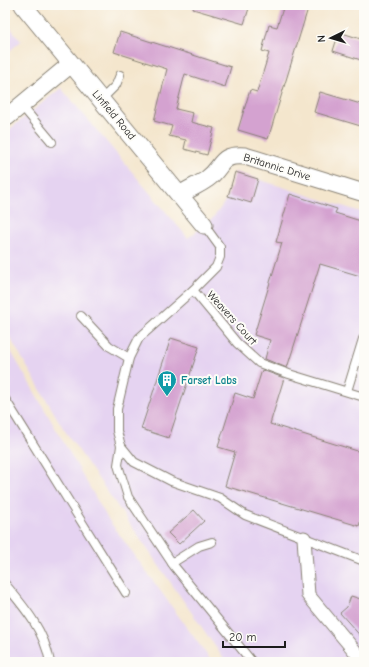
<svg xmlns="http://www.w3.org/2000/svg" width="369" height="667" font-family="'Comic Neue',sans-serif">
	<rect width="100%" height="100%" fill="#fdfcf7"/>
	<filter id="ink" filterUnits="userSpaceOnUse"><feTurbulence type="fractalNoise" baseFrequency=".025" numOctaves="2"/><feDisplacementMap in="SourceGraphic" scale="8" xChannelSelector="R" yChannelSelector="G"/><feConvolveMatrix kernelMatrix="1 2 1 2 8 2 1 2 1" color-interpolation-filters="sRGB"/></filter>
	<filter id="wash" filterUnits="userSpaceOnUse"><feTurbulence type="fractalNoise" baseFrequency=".012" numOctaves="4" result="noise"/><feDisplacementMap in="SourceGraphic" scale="16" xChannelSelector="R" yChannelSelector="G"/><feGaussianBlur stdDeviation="0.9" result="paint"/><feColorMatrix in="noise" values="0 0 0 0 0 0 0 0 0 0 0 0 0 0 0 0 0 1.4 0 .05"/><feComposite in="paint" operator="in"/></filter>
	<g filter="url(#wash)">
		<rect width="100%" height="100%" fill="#f4e6cd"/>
		<g fill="#e5d3f1">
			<path d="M5 21 21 41 5 55Z"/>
			<path d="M61 88 188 238 212 219 222 206 228 196 235 172 364 213V662H226L63 428 5 329V133Z"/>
			<path d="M5 341 108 519 212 662H5Z"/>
		</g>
		<g id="blocks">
			<g fill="#d4a2d0">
				<path d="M194 5H250L244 24 193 9Z"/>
				<path d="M284 5H309L268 139 238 130 250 90 257 92 269 53 262 51 269 25 277 27Z"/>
				<path d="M120 32 231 67 225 87 185 74 176 109 193 113 191 122 214 128 207 155 184 149 186 140 169 136 172 126 154 121 167 69 114 52Z"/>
				<path d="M339 32 364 40V61L333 51Z"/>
				<path d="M320 92 364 105V127L314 112Z"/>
				<path d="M235 172 258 179 251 203 228 196Z"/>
				<path d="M290 194 337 209 335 213 364 222V277L320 264 287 368 265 359 270 340 254 335 282 243 276 242Z"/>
				<path d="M171 338 199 347 169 438 141 429Z"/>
				<path d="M262 370 284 378 270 424 364 453V509L359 526 225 486 235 452 218 447 235 393 253 399Z"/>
				<path d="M194 510 204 521 179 544 168 533Z"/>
				<path d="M351 596 364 600V640L340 613 347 607Z"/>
			</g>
		</g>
	</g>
	<g filter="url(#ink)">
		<use href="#blocks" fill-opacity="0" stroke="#888174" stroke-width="1"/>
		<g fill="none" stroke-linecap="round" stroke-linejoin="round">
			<defs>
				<g id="service">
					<path d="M102 99 116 85 120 75"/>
					<path d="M21 105 52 142"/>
					<path d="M204 225 220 247V257L216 267 193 290 139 338 129 358 117 409V431L121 446 134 462 171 481 220 498 245 515 364 561"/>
					<path d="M193 290 237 343 259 363 289 374 364 397"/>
					<path d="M81 316 109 346 129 358"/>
					<path d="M347 391 363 339"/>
					<path d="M5 399 126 593"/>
					<path d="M121 446 118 465 128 497 174 566 252 662"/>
					<path d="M172 563 199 546 212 542"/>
					<path d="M5 584C25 608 44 630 50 662"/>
				</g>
				<path id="pedestrian" d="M304 538 308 595 364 662"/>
				<g id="minor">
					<path d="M23 5 204 225"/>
					<path d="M7 117 71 64"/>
					<path d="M180 195C188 189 199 185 207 179 224 167 218 154 245 156L364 193"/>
				</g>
			</defs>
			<use href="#service" stroke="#888174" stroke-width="10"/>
			<use href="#pedestrian" stroke="#888174" stroke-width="15"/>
			<use href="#minor" stroke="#888174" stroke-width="19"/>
			<use href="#service" stroke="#fff" stroke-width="8"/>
			<use href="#pedestrian" stroke="#fff" stroke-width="13"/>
			<use href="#minor" stroke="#fff" stroke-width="17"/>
		</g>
	</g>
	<defs>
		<symbol id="building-pin" viewBox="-11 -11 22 30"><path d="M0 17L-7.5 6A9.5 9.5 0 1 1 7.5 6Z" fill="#0f9aa8" stroke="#fdfcf7"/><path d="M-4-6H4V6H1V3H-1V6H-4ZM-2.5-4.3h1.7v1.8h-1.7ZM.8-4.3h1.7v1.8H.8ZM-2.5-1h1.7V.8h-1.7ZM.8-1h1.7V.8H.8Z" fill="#fff"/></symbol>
	</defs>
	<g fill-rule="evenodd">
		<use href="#building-pin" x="156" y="369" width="22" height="30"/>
	</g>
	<g text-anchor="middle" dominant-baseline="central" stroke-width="4" stroke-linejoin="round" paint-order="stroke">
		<g font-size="11" fill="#1c1c1c" stroke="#fdfcf7">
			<text transform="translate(114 115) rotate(50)">Linfield Road</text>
			<text transform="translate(277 167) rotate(17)">Britannic Drive</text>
			<text transform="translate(232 318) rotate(48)">Weavers Court</text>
		</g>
		<g font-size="11" font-weight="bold" fill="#0d838f" stroke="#fdfcf7" text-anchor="start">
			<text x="181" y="380">Farset Labs</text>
		</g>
	</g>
	<rect width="369" height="667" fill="none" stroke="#fdfcf7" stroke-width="20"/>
	<g transform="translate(331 38) rotate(265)" stroke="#fdfcf7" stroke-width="3" paint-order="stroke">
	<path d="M0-3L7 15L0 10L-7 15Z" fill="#1c1c1c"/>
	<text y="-6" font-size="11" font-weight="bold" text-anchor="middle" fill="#1c1c1c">N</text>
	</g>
	<path d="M223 641v6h62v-6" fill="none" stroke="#1c1c1c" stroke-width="2"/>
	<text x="229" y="641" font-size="12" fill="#1c1c1c" stroke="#fdfcf7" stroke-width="3" paint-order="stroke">20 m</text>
</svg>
